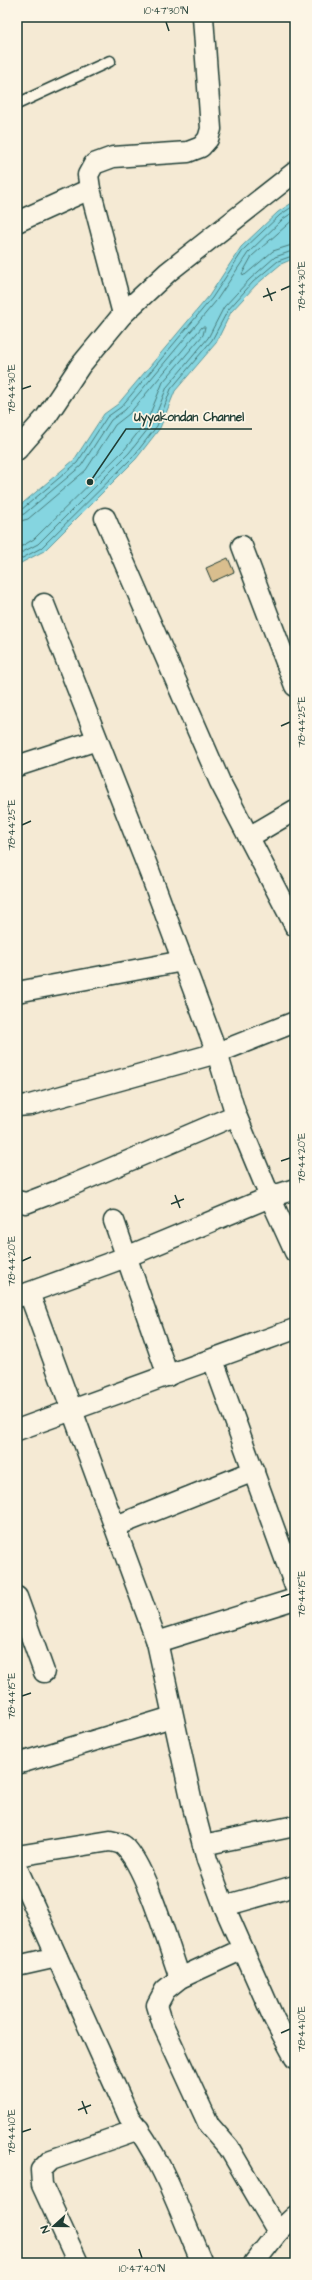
<svg xmlns="http://www.w3.org/2000/svg" width="312" height="2280" font-family="'Architects Daughter',sans-serif">
	<rect width="100%" height="100%" fill="#f5ead4"/>
	<filter id="ink" filterUnits="userSpaceOnUse"><feTurbulence type="fractalNoise" baseFrequency=".025" numOctaves="2"/><feDisplacementMap in="SourceGraphic" scale="8" xChannelSelector="R" yChannelSelector="G"/><feConvolveMatrix kernelMatrix="1 2 1 2 8 2 1 2 1" color-interpolation-filters="sRGB"/></filter>
	<g filter="url(#ink)">
		<path fill="#85d5e0" stroke="#5c989b" d="M295 201V258L281 264 256 285 231 312 216 343 175 391 160 428 136 459 44 551 17 565V508L74 460 104 414 118 404 209 296 241 247 278 212Z"/>
		<g fill="none" stroke-linecap="round" stroke-linejoin="round">
			<g stroke="#487a79" stroke-width="1">
				<path d="M295 218 252 256 242 274 245 275 273 251 295 244"/>
				<path d="M17 511 21 510 77 463 107 417 121 407 212 298 244 249 280 215 295 205"/>
				<path d="M17 516 24 514 81 466 111 420 125 410 216 301 248 253 283 219 295 211"/>
				<path d="M17 522 28 519 86 470 115 425 129 414 202 327H205L203 335 163 382 147 421 125 449 34 539 17 549"/>
				<path d="M17 555 38 544 129 453 152 424 167 387 208 338 224 307 250 279 275 257 295 250"/>
				<path d="M17 561 41 548 133 457 157 426 171 389 212 340 228 310 253 282 278 261 295 255"/>
			</g>
		</g>
		<path fill="#d9be8e" stroke="#1f3d34" d="M228 558 234 572 212 582 206 568Z"/>
		<g fill="none" stroke-linecap="round" stroke-linejoin="round">
			<defs>
				<path id="lane" d="M17 104 110 61"/>
				<g id="street">
					<path d="M17 222 90 189"/>
					<path d="M123 314 90 189 88 175 94 164 113 157 188 152 201 147 208 139 211 129 203 17"/>
					<path d="M17 450 46 417 80 366 123 314 168 272 295 172"/>
					<path d="M105 518 220 782 295 926"/>
					<path d="M242 546 295 686"/>
					<path d="M44 604 150 873 217 1053 236 1115 270 1197 295 1189"/>
					<path d="M17 766 97 740"/>
					<path d="M249 837 295 810"/>
					<path d="M17 992 183 961"/>
					<path d="M17 1106 30 1105 217 1053 295 1022"/>
					<path d="M17 1201 26 1203 65 1188 236 1115"/>
					<path d="M114 1221 168 1376"/>
					<path d="M29 1293 157 1642 193 1807 207 1860 224 1906 243 1949 274 2019 295 2058"/>
					<path d="M17 1297 126 1257 270 1197 295 1252"/>
					<path d="M213 1360 295 1586"/>
					<path d="M17 1430 295 1329"/>
					<path d="M116 1526 254 1471"/>
					<path d="M17 1597 44 1672"/>
					<path d="M157 1642 295 1599"/>
					<path d="M17 1764 172 1717"/>
					<path d="M203 1845 295 1826"/>
					<path d="M17 1856 110 1841C115 1842 121 1843 124 1846 146 1866 169 1948 180 1978"/>
					<path d="M17 1868 129 2117C162 2157 181 2215 202 2263"/>
					<path d="M224 1906 295 1886"/>
					<path d="M243 1949 180 1978 165 1990 157 2005 163 2025 209 2125 229 2148 278 2232"/>
					<path d="M17 1966 57 1957"/>
					<path d="M78 2263 42 2185 41 2170 51 2160 139 2129"/>
					<path d="M254 2263 278 2232 295 2216"/>
				</g>
			</defs>
			<use href="#lane" stroke="#1f3d34" stroke-width="13"/>
			<use href="#street" stroke="#1f3d34" stroke-width="23"/>
			<use href="#lane" stroke="#fcf5e5" stroke-width="10"/>
			<use href="#street" stroke="#fcf5e5" stroke-width="20"/>
		</g>
	</g>
	<path fill="none" stroke="#1f3d34" stroke-width="1.5" d="M166 22 169 31M267 288 272 301M281 290 290 286M263 297 276 292M22 389 31 386M281 726 290 722M22 825 31 821M281 1161 290 1158M175 1195 180 1208M171 1204 184 1199M22 1261 31 1257M281 1597 290 1594M22 1696 31 1693M281 2033 290 2029M82 2101 87 2114M78 2110 91 2105M22 2132 31 2129M139 2249 142 2258"/>
	<path fill="none" stroke="#1f3d34" stroke-width="1.5" d="M90 482L126 429H252"/>
	<circle fill="#1f3d34" stroke="#fcf5e5" stroke-width="1.5" cx="90" cy="482" r="4"/>
	<g font-size="12" text-anchor="middle" font-weight="bold" fill="#1f3d34" stroke="#fcf5e5" stroke-width="3.5" stroke-linejoin="round" paint-order="stroke">
		<text x="189" y="421">Uyyakondan Channel</text>
	</g>
	<rect width="312" height="2280" fill="none" stroke="#fcf5e5" stroke-width="44"/>
	<g transform="translate(54 2226) rotate(249)" stroke="#fcf5e5" stroke-width="3" paint-order="stroke">
	<path d="M0-3L7 15L0 10L-7 15Z" fill="#1f3d34"/>
	<text y="-6" font-size="11" font-weight="bold" text-anchor="middle" fill="#1f3d34">N</text>
	</g>
	<rect x="22" y="22" width="268" height="2236" fill="none" stroke="#1f3d34" stroke-width="1.5"/>
	<g font-size="10" text-anchor="middle" fill="#1f3d34">
		<text x="166" y="14">10°47'30"N</text>
		<text transform="translate(301 286) rotate(-90)" y="4">78°44'30"E</text>
		<text transform="translate(11 389) rotate(-90)" y="4">78°44'30"E</text>
		<text transform="translate(301 722) rotate(-90)" y="4">78°44'25"E</text>
		<text transform="translate(11 825) rotate(-90)" y="4">78°44'25"E</text>
		<text transform="translate(301 1158) rotate(-90)" y="4">78°44'20"E</text>
		<text transform="translate(11 1261) rotate(-90)" y="4">78°44'20"E</text>
		<text transform="translate(301 1594) rotate(-90)" y="4">78°44'15"E</text>
		<text transform="translate(11 1696) rotate(-90)" y="4">78°44'15"E</text>
		<text transform="translate(301 2029) rotate(-90)" y="4">78°44'10"E</text>
		<text transform="translate(11 2132) rotate(-90)" y="4">78°44'10"E</text>
		<text x="142" y="2272">10°47'40"N</text>
	</g>
</svg>
